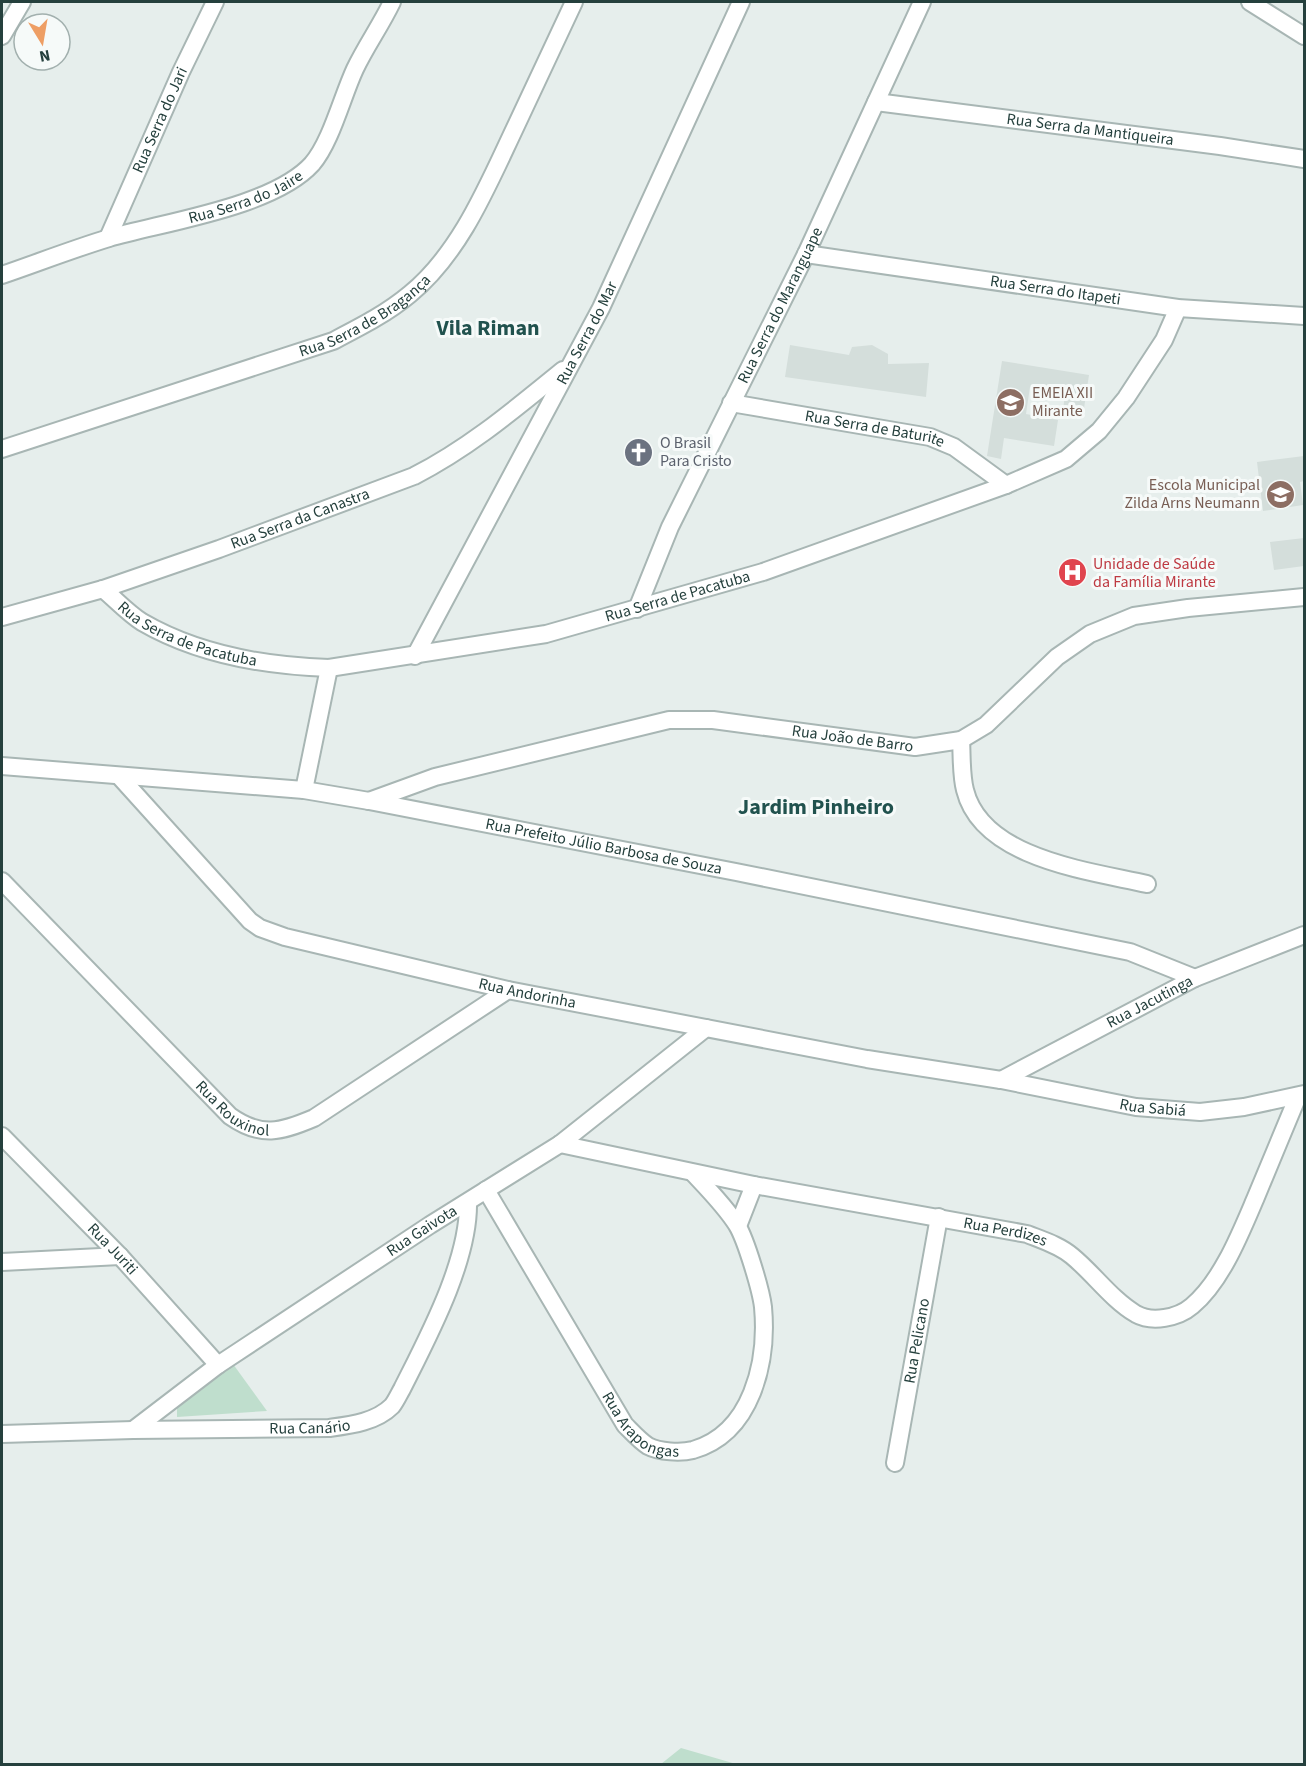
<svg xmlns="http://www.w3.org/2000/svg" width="1306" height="1766" font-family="'Source Sans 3',sans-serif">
	<rect width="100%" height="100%" fill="#e6eeec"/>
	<g fill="#d4dedb">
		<path d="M790 345 849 355 852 347 872 345 888 354V364L929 363 926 397 785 377Z"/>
		<path d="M1002 361 1089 375 1083 415 1063 412 1065 392 1030 387 1026 414 1058 420 1054 446 1004 438 1001 459 987 456Z"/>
		<path d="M1304 456V481L1300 482 1303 505 1263 511 1257 462Z"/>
		<path d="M1304 538V566L1274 570 1270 542Z"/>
	</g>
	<g fill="#bfdecd">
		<path d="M233 1364 267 1411 177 1417V1408Z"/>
		<path d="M681 1748 736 1764H661Z"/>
	</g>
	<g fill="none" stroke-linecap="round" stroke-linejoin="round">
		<defs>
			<g id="street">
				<path d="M1250 2 1304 36"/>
				<path d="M2 36 22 2"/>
				<path id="s1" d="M876 102 1220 146 1304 159"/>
				<path id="s2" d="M108 238 181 72 215 2"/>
				<path id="s3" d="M806 254 1178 308 1304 316"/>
				<path id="s4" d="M2 275C37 263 73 249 109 238 164 222 273 207 312 164 331 142 342 97 355 69 366 46 381 25 392 2"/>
				<path id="s5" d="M731 403 930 437 954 447 1006 485"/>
				<path id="s6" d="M2 449 333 341C360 327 386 314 410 294 460 253 487 187 514 130 534 87 554 44 574 2"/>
				<path id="s7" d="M103 589C115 599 128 613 142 622 197 654 266 666 329 668L546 634 763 572 1006 485 1066 459 1099 431 1126 398 1164 340 1178 308"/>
				<path id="s8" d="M637 609 670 527 806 254 922 2"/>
				<path id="s9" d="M2 617 103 589 219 549 414 476C469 448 515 409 563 370"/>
				<path id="s10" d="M415 656 601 308 741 2"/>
				<path d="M961 740C962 756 961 775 965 790 982 859 1090 871 1147 884"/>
				<path id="s11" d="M2 766 304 790 369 801 736 872 1130 952 1195 978"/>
				<path id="s12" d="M119 776 250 921 260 928 285 937 508 990 867 1059 1001 1080 1136 1107 1200 1112 1244 1107 1304 1094"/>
				<path d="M304 790 329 668"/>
				<path id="s13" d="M369 801 435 777 669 720H713L915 747 961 740 986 725 1057 657 1090 634 1134 616 1188 608 1304 597"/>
				<path id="s14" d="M2 881 230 1116C261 1138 281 1132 314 1118L508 990"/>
				<path id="s15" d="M1001 1080 1195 978 1304 935"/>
				<path id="s16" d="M2 1136 120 1256 218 1365"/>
				<path id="s17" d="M560 1144 754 1185 1027 1234C1042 1240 1059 1245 1072 1256 1094 1274 1111 1299 1136 1314 1152 1323 1178 1318 1192 1306 1222 1281 1241 1232 1256 1197 1270 1163 1284 1130 1298 1096"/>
				<path id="s18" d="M486 1190 625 1425C632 1432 640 1441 648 1446 659 1452 681 1453 693 1450 752 1433 768 1362 763 1307 761 1290 746 1240 737 1225 725 1206 708 1189 693 1173"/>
				<path d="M738 1226 754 1185"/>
				<path d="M2 1262 120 1256"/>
				<path id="s19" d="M133 1430 218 1365 430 1225 560 1144 706 1028"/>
				<path id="s20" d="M2 1434 133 1430 329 1428C351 1425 376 1422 392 1406 396 1401 399 1394 402 1389 428 1337 469 1261 468 1203"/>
				<path id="s21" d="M895 1463 939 1217"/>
			</g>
		</defs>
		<use href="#street" stroke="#a8b6b4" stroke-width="20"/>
		<use href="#street" stroke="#fff" stroke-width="16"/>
	</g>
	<defs>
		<symbol id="school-disc" viewBox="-11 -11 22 22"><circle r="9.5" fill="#8d6e63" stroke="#f6faf9"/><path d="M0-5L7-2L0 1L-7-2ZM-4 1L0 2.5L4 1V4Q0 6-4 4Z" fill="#fff"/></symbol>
		<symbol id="church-disc" viewBox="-11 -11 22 22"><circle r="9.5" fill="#6b7280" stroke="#f6faf9"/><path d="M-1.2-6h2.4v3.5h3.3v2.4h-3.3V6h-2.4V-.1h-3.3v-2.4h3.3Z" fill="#fff"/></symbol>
		<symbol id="hospital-disc" viewBox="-11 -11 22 22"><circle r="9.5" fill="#e0444e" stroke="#f6faf9"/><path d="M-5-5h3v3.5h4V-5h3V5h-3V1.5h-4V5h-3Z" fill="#fff"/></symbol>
	</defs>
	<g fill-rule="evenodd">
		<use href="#school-disc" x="994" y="386" width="33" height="33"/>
		<use href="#church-disc" x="622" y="436" width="33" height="33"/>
		<use href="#school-disc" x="1264" y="478" width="33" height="33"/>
		<use href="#hospital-disc" x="1056" y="556" width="33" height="33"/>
	</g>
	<g text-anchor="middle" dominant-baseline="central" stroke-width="6" stroke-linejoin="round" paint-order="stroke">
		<g font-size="16" fill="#25403d" stroke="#f6faf9">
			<text stroke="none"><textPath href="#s2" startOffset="129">Rua Serra do Jari</textPath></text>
			<text stroke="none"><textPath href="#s1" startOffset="216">Rua Serra da Mantiqueira</textPath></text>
			<text stroke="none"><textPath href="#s4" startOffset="256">Rua Serra do Jaire</textPath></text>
			<text stroke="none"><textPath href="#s3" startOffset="252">Rua Serra do Itapeti</textPath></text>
			<text stroke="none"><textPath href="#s8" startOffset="336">Rua Serra do Maranguape</textPath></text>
			<text stroke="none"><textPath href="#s6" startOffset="388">Rua Serra de Bragança</textPath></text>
			<text stroke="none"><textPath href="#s10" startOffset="366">Rua Serra do Mar</textPath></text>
			<text stroke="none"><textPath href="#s5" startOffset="146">Rua Serra de Baturite</textPath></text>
			<text stroke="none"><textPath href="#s9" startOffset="314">Rua Serra da Canastra</textPath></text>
			<text stroke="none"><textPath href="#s7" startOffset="602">Rua Serra de Pacatuba</textPath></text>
			<text stroke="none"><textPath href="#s7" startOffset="98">Rua Serra de Pacatuba</textPath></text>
			<text stroke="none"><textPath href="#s13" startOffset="496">Rua João de Barro</textPath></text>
			<text stroke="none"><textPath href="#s11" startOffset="608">Rua Prefeito Júlio Barbosa de Souza</textPath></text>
			<text stroke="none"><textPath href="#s12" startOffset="483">Rua Andorinha</textPath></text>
			<text stroke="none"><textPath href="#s15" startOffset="168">Rua Jacutinga</textPath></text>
			<text stroke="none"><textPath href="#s14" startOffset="326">Rua Rouxinol</textPath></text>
			<text stroke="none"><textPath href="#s12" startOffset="1119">Rua Sabiá</textPath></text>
			<text stroke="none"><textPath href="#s19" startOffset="351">Rua Gaivota</textPath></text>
			<text stroke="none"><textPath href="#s17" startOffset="454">Rua Perdizes</textPath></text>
			<text stroke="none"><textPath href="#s16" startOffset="158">Rua Juriti</textPath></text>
			<text stroke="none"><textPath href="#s21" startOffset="124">Rua Pelicano</textPath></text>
			<text stroke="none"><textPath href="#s18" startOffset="286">Rua Arapongas</textPath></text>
			<text stroke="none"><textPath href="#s20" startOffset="308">Rua Canário</textPath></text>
		</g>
		<g font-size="16" fill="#785e54" stroke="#f6faf9" text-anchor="start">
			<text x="1032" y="393">EMEIA XII<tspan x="1032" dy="18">Mirante</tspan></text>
			<text x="1260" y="485" text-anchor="end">Escola Municipal<tspan x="1260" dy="18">Zilda Arns Neumann</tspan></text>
		</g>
		<g font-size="16" fill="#5b616d" stroke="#f6faf9" text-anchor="start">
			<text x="660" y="443">O Brasil<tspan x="660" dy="18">Para Cristo</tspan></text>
		</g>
		<g font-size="16" fill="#be3a42" stroke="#f6faf9" text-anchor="start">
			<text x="1093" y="564">Unidade de Saúde<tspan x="1093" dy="18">da Família Mirante</tspan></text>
		</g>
		<g font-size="22" font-weight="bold" fill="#21524e" stroke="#f6faf9">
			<text x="488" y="328">Vila Riman</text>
			<text x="816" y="807">Jardim Pinheiro</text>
		</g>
	</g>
	<rect width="1306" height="1766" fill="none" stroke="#25403d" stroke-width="6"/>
	<g transform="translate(42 42) rotate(169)"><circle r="28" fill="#f6faf9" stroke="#a2b0ae" stroke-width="1.5"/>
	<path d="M0-4.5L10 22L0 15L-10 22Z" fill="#ee9e64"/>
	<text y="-9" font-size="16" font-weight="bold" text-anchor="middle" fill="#25403d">N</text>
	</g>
</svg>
